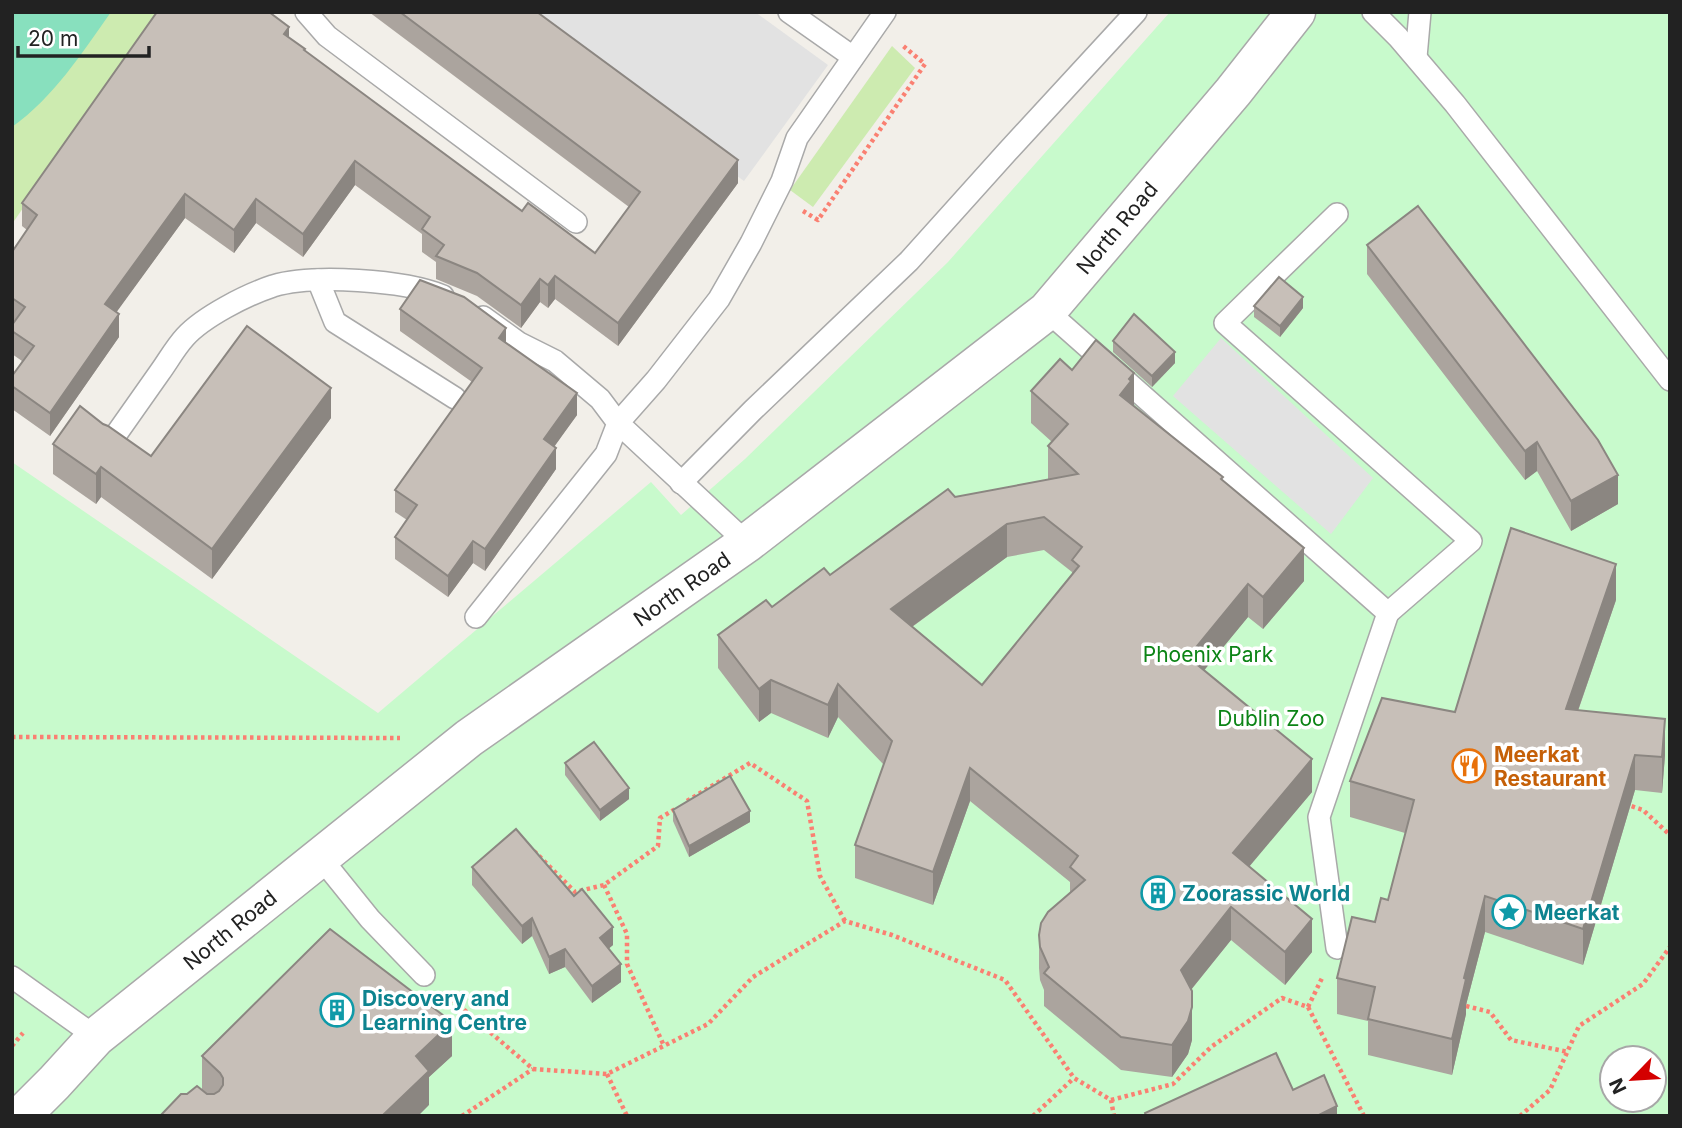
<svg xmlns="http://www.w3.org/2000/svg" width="1682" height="1128" font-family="Inter,sans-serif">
	<rect width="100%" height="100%" fill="#f2efe9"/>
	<g fill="#cdebb0">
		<path d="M12 12H159L12 224Z"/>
		<path d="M892 46 915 68 813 207 790 190Z"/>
	</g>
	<path fill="#c8facc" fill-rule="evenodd" d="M1170 12H1670V1116H12V462L378 713 651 482 681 515 745 459 948 262ZM1612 1058H1654V1100H1612Z"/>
	<path fill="#88e0be" d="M12 12H111C82 53 54 97 12 127Z"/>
	<g fill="#e2e2e2">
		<path d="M512 12H755L828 65 744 181Z"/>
		<path d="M1221 338 1373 478 1331 534 1173 396Z"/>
	</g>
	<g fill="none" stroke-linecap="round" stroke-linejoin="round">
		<defs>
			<g id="lane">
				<path d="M306 12 327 36 576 222"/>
				<path d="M789 12 853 57"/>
				<path d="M1373 12 1398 37 1455 104 1670 380"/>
				<path d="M1416 57 1420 12"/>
				<path d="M1337 214 1225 323 1471 541 1388 613"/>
				<path d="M318 280 335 322 455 398"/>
				<path d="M1047 311 1388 613 1319 817 1337 948"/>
				<path d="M110 443C127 419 143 396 160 372 168 361 175 348 185 337 203 317 246 295 273 286 313 274 404 280 443 296"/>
				<path d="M681 483 753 410 909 261 1007 152 1136 12"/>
				<path d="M747 543 618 423 656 380 719 299 751 243 782 181 797 138 885 12"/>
				<path d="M476 617 606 454 618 423 600 399 555 361 519 343 483 317"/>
				<path d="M320 857 370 919 424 975"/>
				<path d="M12 977 96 1037"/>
			</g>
			<path id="street" d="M21 1116 54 1083 96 1037 469 738 747 543 1047 311 1233 92 1296 12"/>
		</defs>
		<use href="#lane" stroke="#a9a9a9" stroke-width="24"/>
		<use href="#street" stroke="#a9a9a9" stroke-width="41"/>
		<g stroke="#fa8072" stroke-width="4.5" stroke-dasharray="3.5 3.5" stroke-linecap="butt">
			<path d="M803 211 818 220 925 64 902 45"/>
			<path d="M12 737 400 738"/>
			<path d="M687 801 750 763 807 801 820 876 845 921"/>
			<path d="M1625 804 1643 810 1670 835"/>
			<path d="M534 851 575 892 604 885 658 846 660 818 677 808"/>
			<path d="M604 885 627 934V964L664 1046"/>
			<path d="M448 996 533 1069 607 1074 708 1024 753 977 845 921 892 935 1005 980 1074 1078 1111 1100 1114 1116"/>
			<path d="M1466 1006 1490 1012 1511 1040 1568 1052"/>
			<path d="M1308 1007 1323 976"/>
			<path d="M12 1046 23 1033"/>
			<path d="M607 1074 627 1116"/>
			<path d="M1111 1100 1173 1084 1211 1047 1282 998 1308 1007 1364 1116"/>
			<path d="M462 1116 533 1069"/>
			<path d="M1033 1116 1074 1078"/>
			<path d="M1520 1116 1550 1090 1579 1026 1643 984 1670 947"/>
		</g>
		<use href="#lane" stroke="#fff" stroke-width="21"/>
		<use href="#street" stroke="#fff" stroke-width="38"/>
	</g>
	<g fill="#aba49e" fill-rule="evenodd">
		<path d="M369 12H537L738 183 618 346 555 299 548 308 540 302 521 328 477 296 436 279V262L422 252V234L355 185 303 257 256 223 234 253 185 218 116 312 119 337 50 436 12 409V376L22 361 12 354V325L14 323 12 322V252L27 230 22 226V203L289 38 305 51 522 211 595 253 629 207Z"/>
		<path d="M1367 245 1618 504 1571 531 1537 471 1525 480 1367 274Z"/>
		<path d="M1254 306 1303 308 1280 337 1254 317Z"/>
		<path d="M400 309 506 343 577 415 554 446 556 469 485 571 473 563 448 597 395 559V537L407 520 395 512V490L472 382 400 331Z"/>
		<path d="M1113 341 1175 363 1152 387 1113 352Z"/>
		<path d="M1072 370 1134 406 1223 480 1304 581 1263 629 1248 617 1204 670 1312 792 1249 866 1312 952 1285 985 1231 940 1191 990 1192 1040 1188 1054 1172 1077 1121 1070 1044 1006V990L1040 980 1039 968V935L1070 893V882L970 801 933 905 855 878V845L884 765 838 717 828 738 771 713 759 722 718 668V635L830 575 955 497 1048 480V446L1052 442 1031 423V391ZM1044 550 1072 572V574L982 685 912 627 1007 557Z"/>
		<path d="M331 418 212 579 101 497 96 504 53 474V444L103 424 151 456Z"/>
		<path d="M1616 600 1578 711 1665 755 1662 793 1635 790 1583 965 1485 932 1466 1005V1014L1452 1075 1368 1055V1021L1337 1014V978L1375 922 1388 900 1405 833 1350 817V781L1455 712Z"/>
		<path d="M565 763 629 799 600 821 565 775Z"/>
		<path d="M673 810 750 822 689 857 673 821Z"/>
		<path d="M472 867 613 945 608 949 621 982 592 1003 565 967 549 974 532 936 522 944 472 885Z"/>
		<path d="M202 1056H452L429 1077V1105L187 1094 202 1090Z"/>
	</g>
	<g fill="#8b8681">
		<path d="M289 27V50L284 34Z"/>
		<path d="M738 160V183L618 346V323Z"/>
		<path d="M355 161V185L303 257V234Z"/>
		<path d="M185 194V218L105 328V304Z"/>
		<path d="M256 199V223L234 253V230Z"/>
		<path d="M555 276V299L548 308V285Z"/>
		<path d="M540 279V302L521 328V305Z"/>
		<path d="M1303 297V308L1280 337V326Z"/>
		<path d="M119 314V337L50 436V413Z"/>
		<path d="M506 328V350L499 338Z"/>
		<path d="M1175 352V363L1152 387V376Z"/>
		<path d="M1134 373V406L1120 395 1129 379Z"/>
		<path d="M331 388V418L212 579V549Z"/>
		<path d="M577 393V415L544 461V439Z"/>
		<path d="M1537 442V471L1525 480V451Z"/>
		<path d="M556 448V469L485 571V549Z"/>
		<path d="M101 467V497L96 504V474Z"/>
		<path d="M1618 475V504L1571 531V501Z"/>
		<path d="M1007 524V557L891 642V609Z"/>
		<path d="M473 541V563L448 597V576Z"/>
		<path d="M1304 548V581L1263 629V597Z"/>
		<path d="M1616 564V600L1566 745V709Z"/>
		<path d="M1248 584V617L1188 690V657Z"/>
		<path d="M771 680V713L759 722V689Z"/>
		<path d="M838 684V717L828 738V705Z"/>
		<path d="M1665 719V755L1662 793V757Z"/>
		<path d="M1635 755V790L1583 965V929Z"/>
		<path d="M1312 759V792L1233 886V853Z"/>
		<path d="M970 768V801L933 905V872Z"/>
		<path d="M629 788V799L600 821V810Z"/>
		<path d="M750 811V822L689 857V846Z"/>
		<path d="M1485 896V932L1466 1005V1014L1452 1075V1039L1464 978Z"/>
		<path d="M1231 907V940L1181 1002V970Z"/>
		<path d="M532 918V936L522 944V926Z"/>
		<path d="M1312 919V952L1285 985V952Z"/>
		<path d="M613 927V945L600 956V938Z"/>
		<path d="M565 949V967L549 974V957Z"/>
		<path d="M621 964V982L592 1003V986Z"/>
		<path d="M1192 1007V1040L1188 1054 1172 1077V1045Z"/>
		<path d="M452 1022V1056L429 1077V1105L418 1116H382L416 1056Z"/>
		<path d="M1337 1106V1116H1317Z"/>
	</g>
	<g fill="#c7bfb8" stroke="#8b8681" stroke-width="2" fill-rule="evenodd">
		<path d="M157 12H269L289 27 284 34 305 49 304 50 522 211 528 203 595 253 640 192 400 12H537L738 160 618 323 555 276 548 285 540 279 521 305 477 273 436 256 444 245 422 229 430 217 355 161 303 234 256 199 234 230 185 194 105 304 119 314 50 413 12 386V376L34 346 12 331V325L25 307 12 298V252L37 215 22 203Z"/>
		<path d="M1418 206 1598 440 1618 475 1571 501 1537 442 1525 451 1367 245Z"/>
		<path d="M1279 277 1303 297 1280 326 1254 306Z"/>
		<path d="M420 280 464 297 506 328 499 338 577 393 544 439 556 448 485 549 473 541 448 576 395 537 417 505 395 490 482 368 400 309Z"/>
		<path d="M1134 314 1175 352 1152 376 1113 341Z"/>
		<path d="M247 326 331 388 212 549 101 467 96 474 53 444 80 406 103 424 108 426 151 456Z"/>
		<path d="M1096 340 1134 373 1129 379 1131 381 1120 395 1223 477 1221 479 1304 548 1263 597 1248 584 1188 657 1312 759 1233 853 1312 919 1285 952 1231 907 1181 970 1192 991V1007L1188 1021 1172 1045 1121 1037 1044 973 1049 967 1040 947 1039 935 1041 923 1048 912 1085 880 1070 867 1078 856 970 768 933 872 855 845 892 741 838 684 828 705 771 680 759 689 718 635 766 600 772 607 824 568 830 575 948 489 955 497 1078 474 1048 446 1068 424 1031 391 1060 359 1072 370ZM1044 517 1082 547 1072 560 1079 566 982 685 891 609 1007 524Z"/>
		<path d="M1511 528 1616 564 1566 709 1665 719 1662 757 1635 755 1583 929 1485 896 1464 978 1466 979 1452 1039 1368 1019 1375 987 1337 978 1352 917 1375 922 1381 898 1388 900 1414 800 1350 781 1382 698 1455 712Z"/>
		<path d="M594 742 629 788 600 810 565 763Z"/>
		<path d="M730 776 750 811 689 846 673 810Z"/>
		<path d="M516 829 574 896 582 889 613 927 600 938 621 964 592 986 565 949 549 957 532 918 522 926 472 867Z"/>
		<path d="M330 929 452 1022 416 1056 429 1071 382 1116H160L181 1094H187L197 1086 207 1094H214L219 1091 223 1085V1078L220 1073 202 1056Z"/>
		<path d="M1276 1053 1293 1090 1324 1075 1337 1106 1317 1116H1146L1145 1113Z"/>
	</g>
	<defs>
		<symbol id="restaurant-ring" viewBox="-11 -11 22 22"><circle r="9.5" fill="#fff" stroke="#e8710a" stroke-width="1.5"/><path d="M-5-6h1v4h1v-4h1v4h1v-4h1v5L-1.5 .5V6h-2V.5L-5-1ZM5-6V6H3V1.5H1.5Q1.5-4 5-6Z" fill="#e8710a"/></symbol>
		<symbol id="building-ring" viewBox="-11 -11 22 22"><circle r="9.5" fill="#fff" stroke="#0f9aa8" stroke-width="1.5"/><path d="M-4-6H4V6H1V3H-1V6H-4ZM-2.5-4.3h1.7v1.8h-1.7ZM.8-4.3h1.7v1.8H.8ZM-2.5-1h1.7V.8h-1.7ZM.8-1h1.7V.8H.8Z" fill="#0f9aa8"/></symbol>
		<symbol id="sight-ring" viewBox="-11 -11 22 22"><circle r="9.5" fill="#fff" stroke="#0f9aa8" stroke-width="1.5"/><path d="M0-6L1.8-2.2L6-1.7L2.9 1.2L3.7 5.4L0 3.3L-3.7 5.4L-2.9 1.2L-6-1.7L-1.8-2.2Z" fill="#0f9aa8"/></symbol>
	</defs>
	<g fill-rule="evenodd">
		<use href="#restaurant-ring" x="1450" y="747" width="38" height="38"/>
		<use href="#building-ring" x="1139" y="874" width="38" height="38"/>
		<use href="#sight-ring" x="1490" y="893" width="38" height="38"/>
		<use href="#building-ring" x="318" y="991" width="38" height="38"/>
	</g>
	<g text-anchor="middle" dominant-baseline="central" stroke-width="7" stroke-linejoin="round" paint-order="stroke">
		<g font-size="21" fill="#222" stroke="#fff">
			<text transform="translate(1117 228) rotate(-50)">North Road</text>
			<text transform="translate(682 589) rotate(-35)">North Road</text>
			<text transform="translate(230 930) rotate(-39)">North Road</text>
		</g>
		<g font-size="21" fill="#0c8416" stroke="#fff">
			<text x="1208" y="654">Phoenix Park</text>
			<text x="1271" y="718">Dublin Zoo</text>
		</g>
		<g font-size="21" font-weight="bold" fill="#c56008" stroke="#fff" text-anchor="start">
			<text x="1494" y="754">Meerkat<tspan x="1494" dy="24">Restaurant</tspan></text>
		</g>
		<g font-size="21" font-weight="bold" fill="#0d838f" stroke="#fff" text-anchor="start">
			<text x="1182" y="893">Zoorassic World</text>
			<text x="1534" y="912">Meerkat</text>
			<text x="362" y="998">Discovery and<tspan x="362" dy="24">Learning Centre</tspan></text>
		</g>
	</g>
	<rect width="1682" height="1128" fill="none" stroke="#222222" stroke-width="28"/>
	<g transform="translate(1633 1079) rotate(245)"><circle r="33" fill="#ffffff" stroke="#a7a7a7" stroke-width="2"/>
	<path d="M0-5L12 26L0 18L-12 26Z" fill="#d40000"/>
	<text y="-10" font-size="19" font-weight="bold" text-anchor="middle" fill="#222222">N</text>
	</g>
	<path d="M18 46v10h131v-10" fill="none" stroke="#222222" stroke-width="3.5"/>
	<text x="28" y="46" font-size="21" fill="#222222" stroke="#ffffff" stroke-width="5" paint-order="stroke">20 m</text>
</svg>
